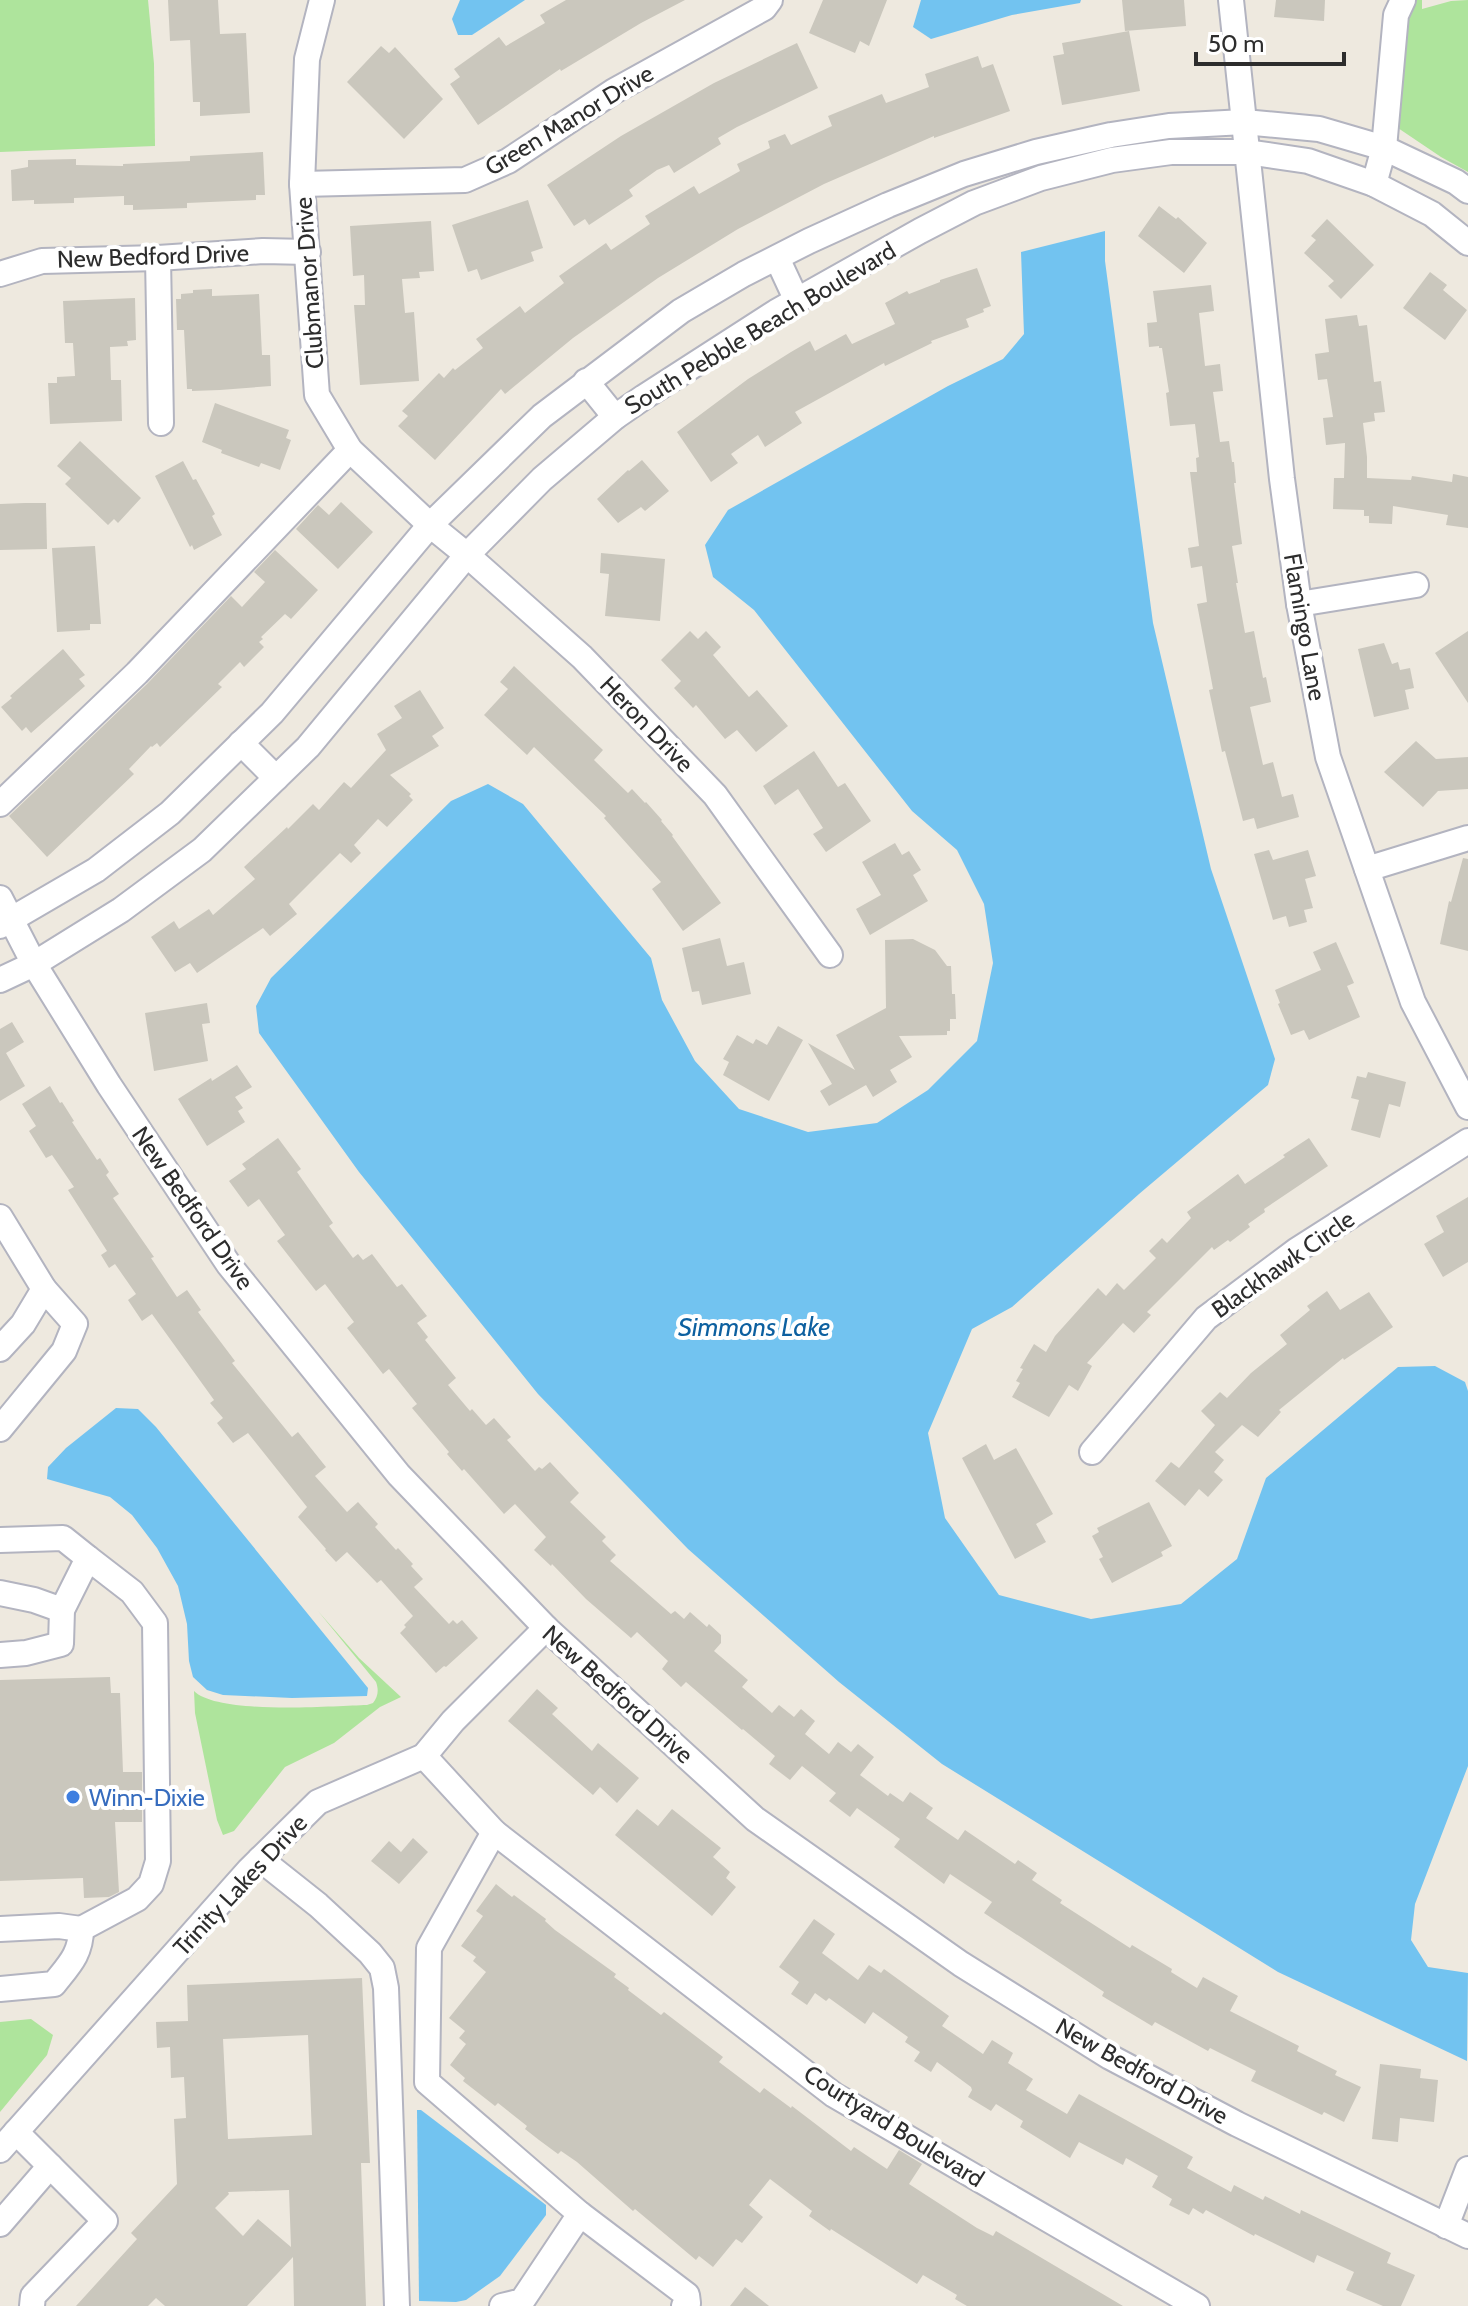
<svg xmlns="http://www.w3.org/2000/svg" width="1468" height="2306" font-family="Cabin,sans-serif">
	<rect width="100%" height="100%" fill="#eee9df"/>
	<g fill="#aee49c">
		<path d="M0 0H148L154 64 155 146 0 152Z"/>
		<path d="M1415 0H1422V9L1451 1 1468 0V172L1441 157 1398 128 1408 18Z"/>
		<path d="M318 1611 359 1658 401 1697 380 1707 334 1743 285 1767 234 1831 223 1835 217 1820 195 1713 194 1691C218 1715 331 1706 367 1705L373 1703C378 1697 379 1690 376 1682Z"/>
		<path d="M31 2019 53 2035 47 2055 0 2112V2022Z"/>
	</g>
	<g fill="#72c3f0">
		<path d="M460 0H525L472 35H458L452 19Z"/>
		<path d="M921 0H1081L1080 3 1012 15 931 39 913 27Z"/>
		<path d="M1105 231V261L1153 623 1211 869 1275 1059 1268 1085 1139 1194 1012 1307 972 1329 928 1433 945 1518 999 1595 1091 1619 1181 1604 1237 1559 1266 1478 1398 1367 1435 1366 1465 1382 1468 1391V1766L1415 1904 1411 1940 1428 1967 1468 1973 1467 2061 1278 1972 942 1764 839 1682 688 1549 538 1394 359 1172 259 1033 256 1006 271 978 451 801 488 784 523 804 651 958 662 1000 695 1061 739 1109 808 1132 877 1123 928 1090 977 1041 993 963 984 904 957 850 912 811 754 610 713 577 705 545 728 510 948 386 1003 359 1024 334 1021 252Z"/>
		<path d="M116 1408 138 1409 156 1427 368 1688 367 1696 292 1698 223 1695 207 1690 193 1677 189 1661 187 1624 178 1586 157 1548 132 1515 110 1497 47 1479 48 1467 66 1448Z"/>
		<path d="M417 2110H421L546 2205V2215L500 2276 466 2300 456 2302 419 2301Z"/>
	</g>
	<g fill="#cac7bd" fill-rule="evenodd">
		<path d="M168 0H218L220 34 246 33 250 113 200 116V102H193L190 40 170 41Z"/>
		<path d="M566 0H685L641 23 561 71 560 69 478 125 450 84 460 77 454 69 499 37 506 46 545 23 540 15Z"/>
		<path d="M823 0H887L869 46 860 41 855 53 809 33Z"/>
		<path d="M1122 0H1184L1186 26 1125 31Z"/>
		<path d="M1276 0H1325L1324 21 1274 17Z"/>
		<path d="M1129 31 1140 91 1062 105 1053 56 1064 54 1062 43Z"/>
		<path d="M797 43 818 88 737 127 718 138 721 144 674 173 669 165 657 170 629 190 633 196 589 225 585 219 574 226 547 185 621 136 714 83Z"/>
		<path d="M381 46 389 53 395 47 443 99 404 139 347 82Z"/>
		<path d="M978 56 982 68 993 64 1010 111 934 138V136L824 184 738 229 658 278 573 338 505 394 501 389 435 460 398 426 408 416 402 411 439 373 444 378 453 368 455 370 483 348 476 339 520 306 525 313 564 283 559 276 606 243 611 250 650 224 645 216 694 186 699 194 740 171 737 164 770 148 768 141 785 134 791 145 832 126 828 116 882 94 886 103 929 87 925 74Z"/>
		<path d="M263 152 265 195H256V200L187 203V208L133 210V205H124V196L74 198V203L34 204V200L12 201 11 170 28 167V160L76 159V165L123 166V164L190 161V156Z"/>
		<path d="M528 200 543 248 531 252 534 261 481 280 477 269 468 272 452 225Z"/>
		<path d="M1159 206 1176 219 1178 217 1207 243 1184 273 1138 236Z"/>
		<path d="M1327 219 1374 265 1341 299 1328 286 1334 281 1304 253 1316 240 1311 236Z"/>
		<path d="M431 221 434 271 419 272 420 278 402 279 405 313 414 312 419 381 360 385 354 305H365L364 275 353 276 350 226Z"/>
		<path d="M977 268 991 306 983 309 984 312 966 319 969 327 931 341 932 343 885 366 884 363 795 412 802 423 765 447 758 435 731 454 738 463 711 482 677 432 748 379 791 352 810 341 815 351 846 334 852 344 895 324 885 303 907 291 909 294 940 282V280Z"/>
		<path d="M1430 272 1447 285 1443 290 1467 310 1445 340 1403 308Z"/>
		<path d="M1211 285 1214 311 1199 313 1205 366 1220 364 1223 391 1213 392 1220 442 1229 441 1232 462H1234L1236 483H1234L1242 544 1232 546 1238 583H1236L1245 633 1254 631 1263 678 1266 677 1271 702 1250 707 1263 765 1273 762 1282 797 1293 794 1299 817 1257 829 1254 818 1243 821 1225 751 1222 752 1209 690 1213 689 1197 604 1207 602 1202 566 1191 568 1188 548 1199 546 1190 472H1197L1196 458 1199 457 1195 424 1170 426 1166 393 1169 392 1162 348H1159V346L1149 347 1147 323 1157 322 1153 291Z"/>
		<path d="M212 289V296L259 294 262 355H270L271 386 220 390 192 391V389H187L184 330H177L176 299H181V294L193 293V290Z"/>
		<path d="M135 298 136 340 127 341 128 346 110 347 111 380H121L122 421 50 424 48 383H57V377L75 376 73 343H65L63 301Z"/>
		<path d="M1357 315 1359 326 1367 325 1374 382 1381 381 1385 412 1374 413 1375 421 1363 423 1367 457V478L1411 480 1412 476 1452 482 1453 474 1468 477V528L1446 525 1448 515 1393 506 1392 524 1369 523V516H1364V510L1333 509 1334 478H1344L1345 443 1326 445 1323 418 1333 417 1327 379 1318 380 1315 354 1329 352 1325 319Z"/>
		<path d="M215 403 289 430 286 438 291 440 280 470 261 463 259 467 221 453 222 450 202 442Z"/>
		<path d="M80 441 141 498 118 523 114 519 108 525 65 484 71 478 57 466Z"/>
		<path d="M642 460 669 491 645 511 641 507 618 523 597 499 628 470 629 471Z"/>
		<path d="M183 461 193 480 196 479 215 514 212 516 222 535 194 550 192 545 190 547 155 476Z"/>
		<path d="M341 502 373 532 338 569 296 529 318 505 329 515Z"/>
		<path d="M25 503H46L47 549 0 550V504Z"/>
		<path d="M95 546 101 624H90V630L57 632 52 548Z"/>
		<path d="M275 550 318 590 291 619 285 614 261 637 263 639 259 642 264 647 244 667 240 662 218 684 222 687 160 747 157 743 152 747 151 746 129 769 134 774 47 857 9 816 147 684 231 596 242 607 265 582 254 572Z"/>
		<path d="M601 553 665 559 660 621 605 616 609 574 600 573Z"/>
		<path d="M690 631 698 639 706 631 721 647 713 655 749 697 757 690 788 726 756 752 737 730 725 739 696 705 693 708 674 688 681 681 661 660Z"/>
		<path d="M1468 631V703L1435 653Z"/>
		<path d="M1384 643 1392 664 1398 662 1400 670 1410 668 1414 688 1405 690 1409 709 1374 717 1358 649Z"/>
		<path d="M63 649 85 675 79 679 85 686 31 733 26 727 22 731 1 707 12 698 10 696Z"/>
		<path d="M514 666 603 750 594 760 628 793 632 789 645 803 646 802 662 820 661 821 673 835 672 836 721 903 683 931 652 889 661 882 604 818 606 816 534 747 527 755 484 715 508 689 500 682Z"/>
		<path d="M420 690 444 728 432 736 439 746 390 775 411 794 409 796 413 800 387 827 378 819 354 845 361 853 351 863 340 853 289 904 297 914 270 936 263 928 197 973 190 963 175 972 151 937 174 921 179 929 209 909 213 915 255 879 244 867 287 827 288 829 313 804 319 810 344 782 351 788 386 750 377 734 402 718 394 706Z"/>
		<path d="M1416 741 1436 759 1468 757V789L1438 791 1423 807 1384 772Z"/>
		<path d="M814 751 838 787 845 783 871 821 826 852 813 834 823 828 798 789 775 805 763 786Z"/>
		<path d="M895 843 902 855 909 851 921 870 913 875 928 901 870 935 856 909 881 895 862 862Z"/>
		<path d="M1269 850 1273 860 1308 850 1316 876 1305 879 1313 908 1304 910 1307 922 1289 927 1286 916 1273 920 1254 854Z"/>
		<path d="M1463 858 1468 859V951L1440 944 1449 901 1451 902Z"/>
		<path d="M720 938 727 966 744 962 751 994 702 1005 699 991 692 992 682 948Z"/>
		<path d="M913 939 935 950 947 966H951L952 994H955L956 1019H950V1031H947V1035L899 1036 912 1057 890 1070 897 1082 873 1097 866 1085 829 1106 820 1091 832 1084 808 1043 855 1070 836 1035 886 1008 885 940Z"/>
		<path d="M1336 942 1354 983 1347 986 1360 1017 1309 1040 1304 1030 1291 1035 1278 1004 1280 1003 1275 990 1321 970 1313 952Z"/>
		<path d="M207 1003 210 1023 202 1024 208 1061 154 1071 145 1013Z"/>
		<path d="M12 1022 24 1042 6 1053 25 1086 0 1101V1029Z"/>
		<path d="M778 1026 803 1040 769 1101 723 1075 729 1062 723 1059 737 1035 753 1044 756 1039 767 1045Z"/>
		<path d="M237 1065 252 1087 235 1097 243 1108 238 1111 245 1122 207 1146 178 1099 211 1078 212 1081Z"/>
		<path d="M1368 1072 1406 1082 1400 1107 1389 1104 1380 1138 1351 1130 1359 1100 1351 1098 1357 1076 1366 1078Z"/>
		<path d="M50 1086 60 1103 62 1102 74 1121 72 1122 97 1160 100 1158 109 1172 106 1175 119 1194 113 1198 154 1257 151 1258 177 1297 187 1290 201 1310 198 1312 235 1361 232 1363 292 1437 298 1432 326 1467 315 1476 347 1512 358 1502 378 1524 375 1527 396 1550 398 1548 413 1564 411 1566 423 1579 414 1587 449 1624 453 1620 457 1624 462 1620 478 1638 446 1667 444 1666 436 1673 400 1633 406 1627 404 1625 413 1616 381 1580 377 1583 347 1552 336 1562 325 1550 326 1549 298 1517 307 1507 248 1433 233 1443 217 1423 223 1418 210 1403 214 1400 152 1314 142 1321 128 1300 136 1294 115 1264 109 1268 101 1255 107 1251 68 1190 74 1187 52 1155 46 1158 29 1131 36 1126 22 1104Z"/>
		<path d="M278 1138 301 1169 297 1172 333 1223 329 1226 353 1258 358 1254 363 1260 372 1254 397 1287 402 1284 427 1316 417 1323 428 1337 425 1340 456 1378 448 1385 470 1411 472 1409 486 1425 494 1418 511 1437 507 1440 535 1471 539 1467 542 1469 550 1462 579 1493 570 1502 606 1537 602 1541 616 1555 610 1561 671 1614 675 1611 684 1619 690 1612 707 1627 709 1624 721 1635V1643L714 1651 748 1680 742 1687 772 1713 779 1705 794 1717 801 1709 815 1721 805 1734 829 1754 838 1742 851 1752 858 1744 874 1757 860 1775 888 1796 890 1793 903 1802 910 1792 933 1808 926 1818 958 1840 965 1830 1015 1864 1018 1860 1037 1873 1032 1880 1062 1900 1060 1903 1130 1948 1132 1945 1172 1969 1171 1972 1197 1988 1203 1977 1238 1996 1230 2011 1299 2046 1297 2051 1337 2071 1335 2075 1361 2087 1344 2122 1324 2112 1322 2115 1251 2081 1256 2071 1210 2048 1208 2051 1155 2022 1152 2026 1102 1996 1104 1992 984 1913 992 1902 950 1874 944 1884 925 1870 894 1847 900 1839 857 1808 850 1817 829 1801 836 1793 802 1766 790 1780 769 1764 775 1756 743 1729 742 1730 686 1682 681 1687 662 1669 668 1661 637 1632 631 1638 586 1599 552 1564 551 1566 534 1550 546 1537 515 1504 504 1514 464 1469 462 1471 447 1454 449 1452 412 1408 417 1404 389 1369 383 1374 347 1328 354 1322 325 1284 316 1291 277 1241 285 1235 259 1199 248 1207 229 1181 246 1169 242 1164Z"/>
		<path d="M1309 1138 1328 1166 1264 1209 1265 1212 1248 1224 1250 1227 1230 1242 1228 1240 1214 1250 1212 1247 1147 1312 1151 1315 1134 1333 1123 1323 1087 1363 1092 1366 1078 1391 1069 1385 1049 1417 1012 1397 1020 1383 1016 1381 1023 1369 1020 1368 1034 1344 1046 1352 1055 1336 1098 1288 1106 1296 1117 1283 1124 1290 1156 1258 1149 1251 1162 1238 1167 1243 1191 1218 1187 1212 1238 1174 1245 1184 1285 1157 1283 1155Z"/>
		<path d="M1468 1197V1262L1443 1277 1424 1244 1444 1232 1436 1216Z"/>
		<path d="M1327 1291 1340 1310 1369 1292 1393 1327 1344 1360 1343 1358 1279 1410 1281 1412 1258 1437 1242 1425 1215 1452 1224 1460 1214 1472 1223 1480 1208 1497 1199 1489 1185 1506 1155 1481 1171 1462 1179 1468 1215 1425 1201 1411 1220 1392 1227 1398 1251 1373 1287 1344 1280 1335 1310 1310 1307 1306Z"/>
		<path d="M986 1444 994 1460 1016 1448 1053 1514 1036 1524 1046 1542 1015 1559 962 1458Z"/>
		<path d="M1149 1502 1172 1546 1161 1552 1163 1556 1112 1583 1099 1559 1103 1557 1092 1536 1099 1532 1097 1528Z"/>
		<path d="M110 1677 111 1693H120L123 1772H142V1822H115L119 1892 109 1897 84 1898 83 1878 0 1881V1680Z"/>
		<path d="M537 1689 558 1708 552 1714 592 1751 598 1743 639 1778 617 1803 600 1787 593 1795 508 1721Z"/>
		<path d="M637 1809 658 1826 672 1809 721 1848 713 1857 730 1872 726 1878 736 1887 712 1916 615 1835Z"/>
		<path d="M413 1838 428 1852 399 1884 371 1861 389 1841 401 1852Z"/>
		<path d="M496 1884 512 1897 514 1895 546 1919 545 1921 555 1930 616 1974 614 1977 629 1988 628 1990 661 2015 664 2012 723 2057 719 2062 760 2093 764 2088 791 2108 792 2106 851 2151 854 2147 887 2169 899 2150 922 2164 909 2184 977 2228 993 2236 996 2231 1123 2306H967L955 2299 957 2295 923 2275 917 2284 831 2229 830 2231 809 2216 812 2211 770 2179 749 2205 763 2217 742 2243 736 2239 713 2267 699 2256 696 2260 635 2209 633 2211 577 2162 561 2151 558 2154 539 2140 525 2129 527 2126 498 2103 495 2106 463 2081 465 2078 450 2065 466 2044 459 2038 465 2031 449 2018 486 1972 473 1961 476 1957 461 1946 483 1916 476 1911Z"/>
		<path d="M814 1919 835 1934 822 1953 858 1980 869 1965 881 1973 884 1969 949 2016 942 2026 983 2054 992 2040 1013 2053 1008 2063 1033 2079 1026 2090 1067 2114 1079 2094 1193 2157 1187 2168 1231 2192 1234 2185 1263 2200 1265 2196 1300 2214 1301 2210 1391 2253 1387 2263 1415 2275 1401 2306H1383L1346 2290 1354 2272 1317 2255 1314 2263 1255 2234 1254 2236 1206 2210 1203 2214 1193 2208 1189 2215 1169 2205 1172 2199 1152 2187 1158 2176 1126 2158 1123 2165 1079 2142 1070 2158 1020 2127 1023 2121 996 2104 991 2111 968 2097 972 2090 971 2087 937 2062 931 2072 914 2061 920 2052 905 2042 908 2037 873 2012 865 2024 829 1998 826 2001 815 1993 807 2005 791 1994 799 1982 779 1967Z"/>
		<path d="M362 1978 370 2163H361L366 2306H294L293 2257 247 2306H165L156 2298 148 2306H76L137 2239 131 2233 177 2184 174 2119 186 2118 184 2077 171 2078 170 2047 157 2048 156 2022 188 2021 187 1985ZM308 2035 312 2135 228 2139 223 2039ZM289 2190 291 2247 258 2219 243 2236 215 2208 229 2194 228 2192Z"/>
		<path d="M1380 2064 1421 2069 1420 2078 1438 2080 1434 2122 1400 2118 1398 2142 1372 2139Z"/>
		<path d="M745 2287 769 2306H730Z"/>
	</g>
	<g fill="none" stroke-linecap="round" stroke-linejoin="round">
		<defs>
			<g id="minor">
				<path d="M322 0 307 59 302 184 317 395 350 450 430 525 467 555 582 657 715 795 830 955"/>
				<path d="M1231 0 1282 479 1299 604 1328 757 1413 1002 1468 1107"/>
				<path d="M302 184 465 180 508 161 614 91 764 8 770 0"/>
				<path d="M1374 184 1384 148 1396 15 1403 0"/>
				<path d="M158 258 161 423"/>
				<path d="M777 258 797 301"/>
				<path d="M0 274 42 261 158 258 263 251 308 252"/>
				<path d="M586 381 615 417"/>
				<path d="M1299 604 1416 585"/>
				<path d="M241 743 276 778"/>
				<path d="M0 804 137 673 350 450"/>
				<path d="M1367 869 1468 838"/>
				<path d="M0 898 34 964 109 1085 229 1265 399 1475 546 1628 755 1819 961 1964 1110 2057 1237 2124 1468 2236"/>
				<path d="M0 926 96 870 170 813 272 713 430 525 542 416 681 311 744 274 809 241 888 205 964 174 1036 152 1111 135 1169 126 1244 122 1319 129 1384 148 1456 182 1468 191"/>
				<path d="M0 980 34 964 121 910 202 850 308 747 467 555 542 479 615 417 644 397 776 312 920 231 974 203 1041 178 1112 160 1171 152H1247L1308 161 1374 184 1432 214 1468 243"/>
				<path d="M0 1217 44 1289 23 1324 0 1349"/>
				<path d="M0 1429 64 1351 75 1324 44 1289"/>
				<path d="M1092 1452 1206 1318 1297 1250 1468 1141"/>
				<path d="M0 1540 63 1538 88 1558 62 1610 61 1644 26 1653 0 1655"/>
				<path d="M0 1593 34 1600 62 1610"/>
				<path d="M424 1756 494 1832"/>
				<path d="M260 1859 318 1905 370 1953 382 1968 386 1988 397 2306"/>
				<path d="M0 1929 59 1926 81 1929C81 1954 69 1965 54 1984L0 1989"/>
				<path d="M81 1929 137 1899 151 1884 158 1861 155 1623 132 1592 88 1558"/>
				<path d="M0 2150 249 1870 318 1802 424 1756 453 1721 546 1628"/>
				<path d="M580 2214 687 2295 688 2303 684 2306"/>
				<path d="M0 2224 50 2166 16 2132"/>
				<path d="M1446 2226 1468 2169"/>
				<path d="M32 2306 33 2296 105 2221 50 2166"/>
				<path d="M502 2306 522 2301 580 2214 427 2082 429 1948 494 1832 834 2095 1197 2306"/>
			</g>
		</defs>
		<use href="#minor" stroke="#b3b4c0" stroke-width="28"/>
		<use href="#minor" stroke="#fff" stroke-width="24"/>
	</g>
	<circle fill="#3f7fe0" stroke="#fff" stroke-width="3" cx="73" cy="1797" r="8"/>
	<g text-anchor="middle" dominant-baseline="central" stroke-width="8" stroke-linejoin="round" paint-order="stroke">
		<g font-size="24" fill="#2d2d2d" stroke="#fff">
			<text transform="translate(569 120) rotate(-31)">Green Manor Drive</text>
			<text transform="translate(153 256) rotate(-2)">New Bedford Drive</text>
			<text transform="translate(309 283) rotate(-94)">Clubmanor Drive</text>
			<text transform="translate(760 328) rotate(-31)">South Pebble Beach Boulevard</text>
			<text transform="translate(1305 627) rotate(80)">Flamingo Lane</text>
			<text transform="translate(647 724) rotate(46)">Heron Drive</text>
			<text transform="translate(193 1208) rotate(55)">New Bedford Drive</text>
			<text transform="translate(1283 1264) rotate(-35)">Blackhawk Circle</text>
			<text transform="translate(618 1694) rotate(42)">New Bedford Drive</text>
			<text transform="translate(240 1885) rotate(-47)">Trinity Lakes Drive</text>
			<text transform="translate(1142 2071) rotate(29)">New Bedford Drive</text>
			<text transform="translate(894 2126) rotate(32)">Courtyard Boulevard</text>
		</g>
		<g font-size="24" fill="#366cbe" stroke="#fff" text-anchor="start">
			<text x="89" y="1797">Winn-Dixie</text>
		</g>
		<g font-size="26" font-style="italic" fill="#0d60a0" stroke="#fff">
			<text x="754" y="1327">Simmons Lake</text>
		</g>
	</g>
	<path d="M1196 52v12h148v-12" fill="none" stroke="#2d2d2d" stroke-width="4"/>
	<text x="1208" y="52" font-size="24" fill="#2d2d2d" stroke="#ffffff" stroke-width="6" paint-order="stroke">50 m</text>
</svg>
